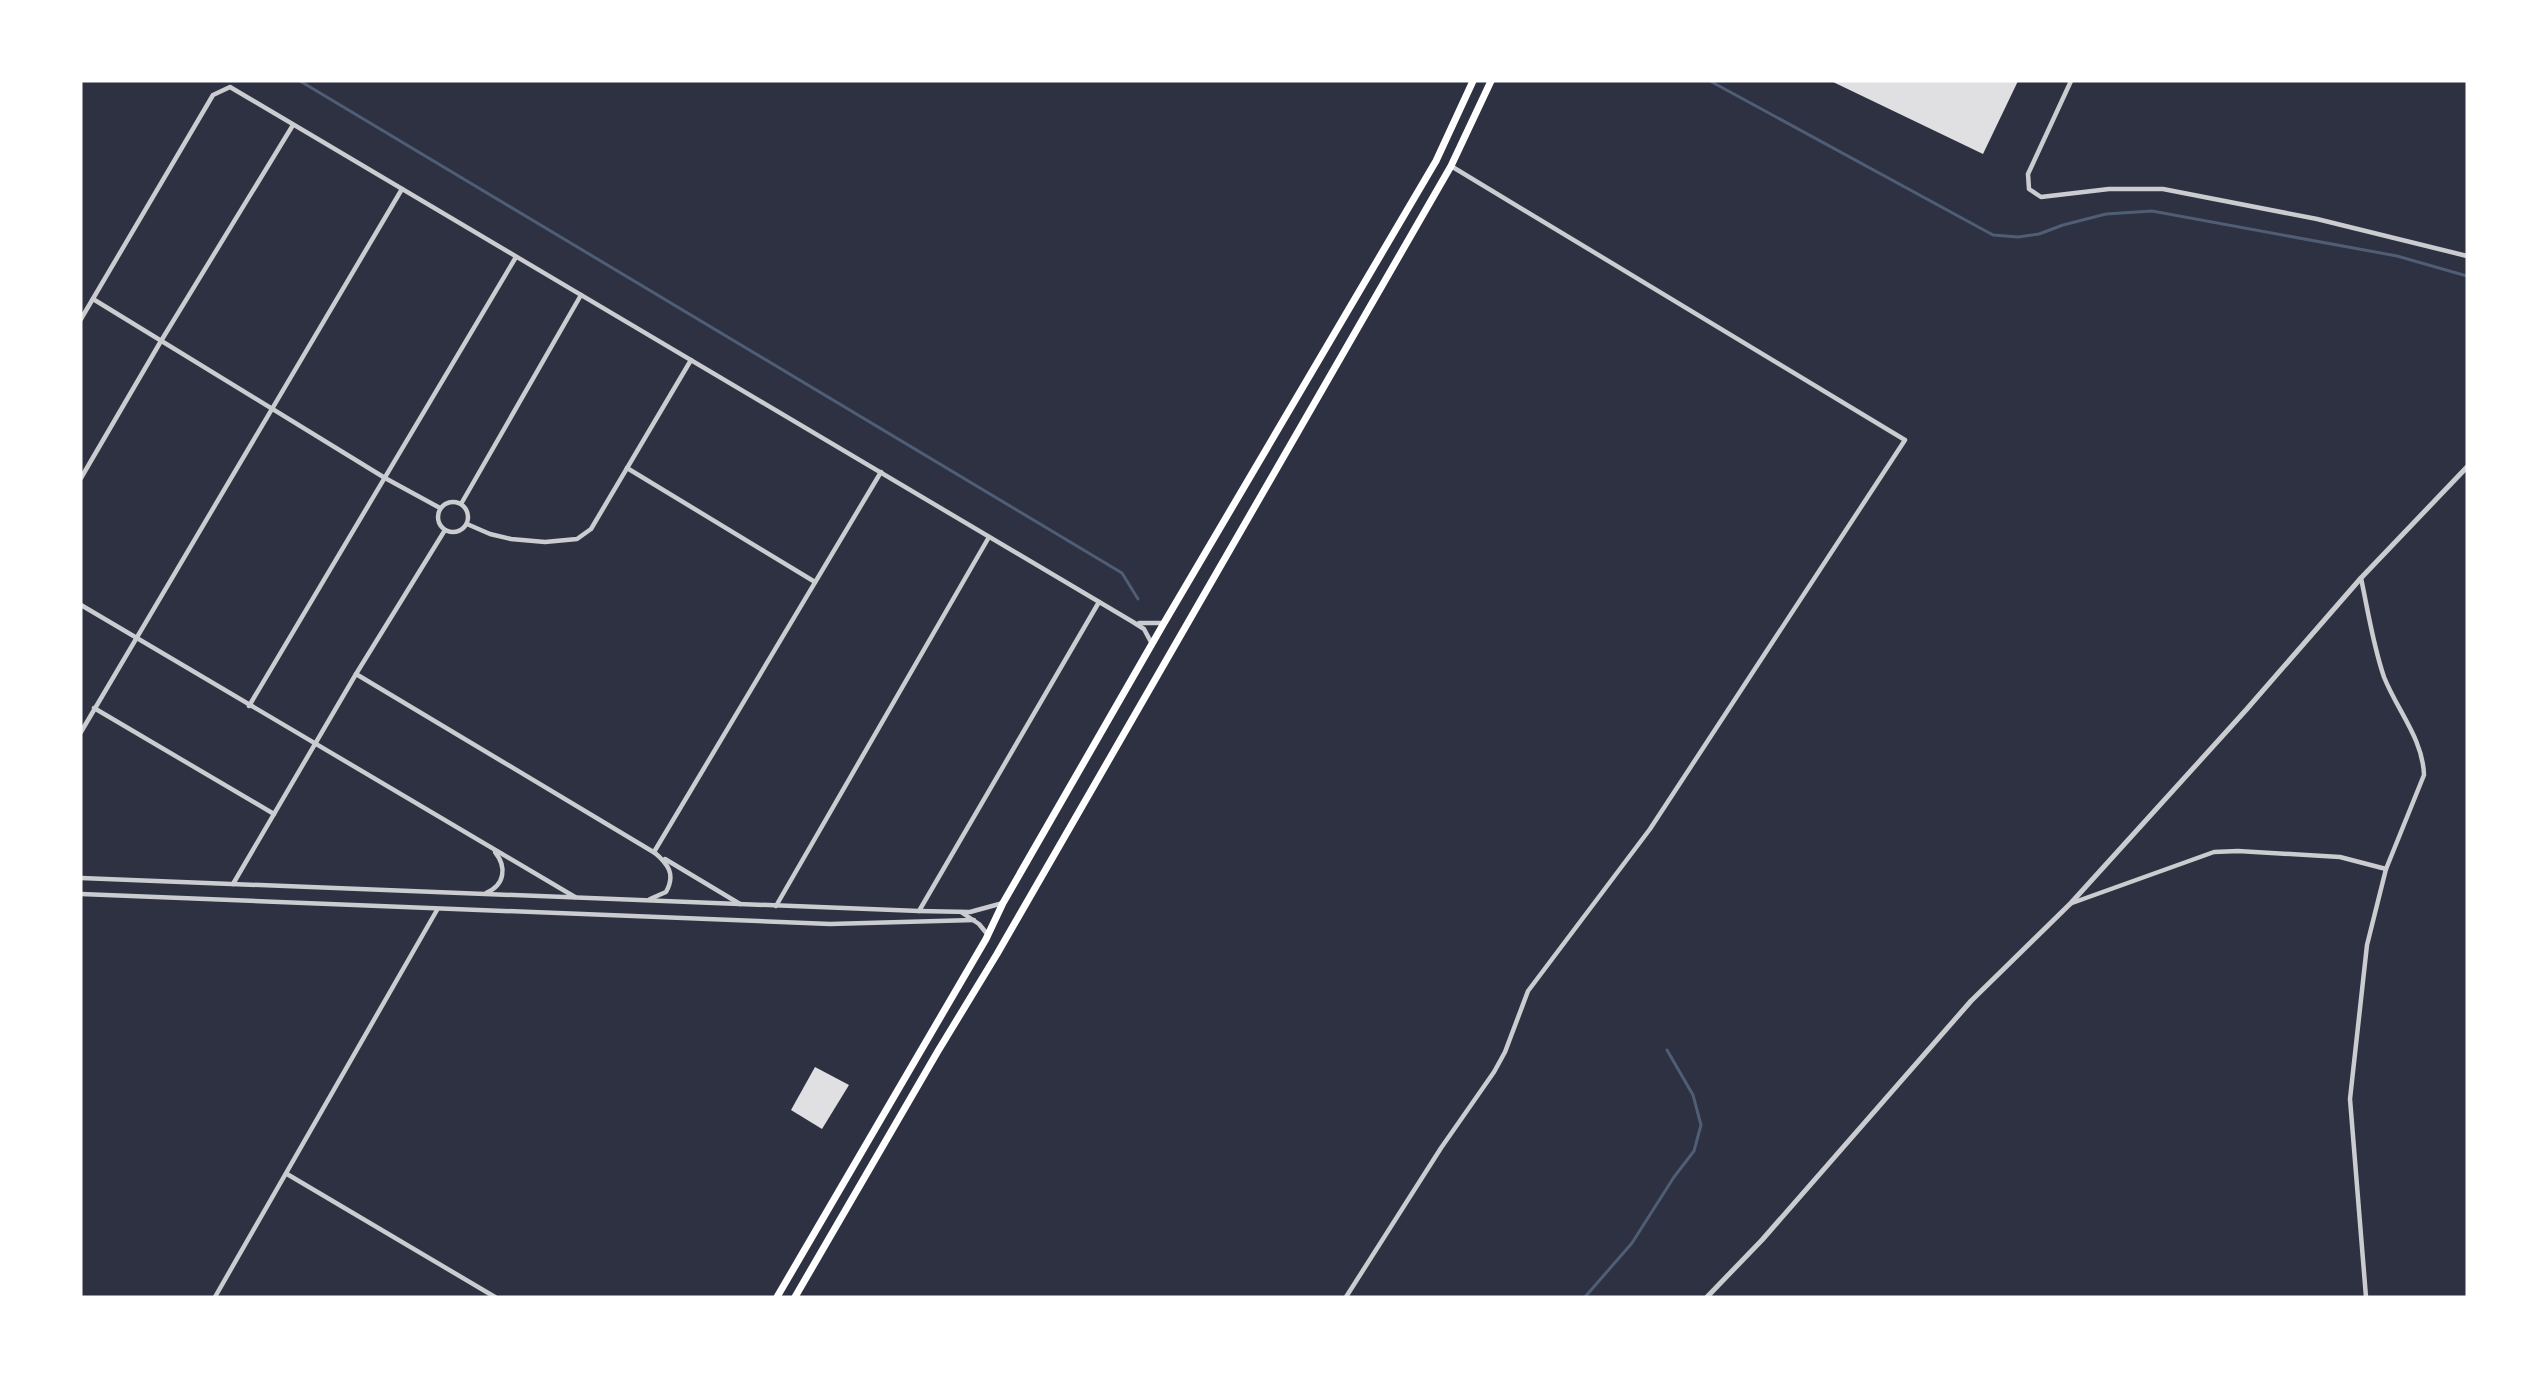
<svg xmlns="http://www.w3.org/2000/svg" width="2548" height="1378" font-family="'DM Sans',sans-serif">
	<rect width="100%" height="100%" fill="#2d3142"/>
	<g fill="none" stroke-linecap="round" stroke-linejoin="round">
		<g stroke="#4f5d75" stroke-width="3">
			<path d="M300 81 1122 573 1138 599"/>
			<path d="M1710 81 1993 235 2018 237 2039 234 2063 225 2106 214 2152 211 2397 256 2467 276"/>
			<path d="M1585 1297 1632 1243 1674 1177 1694 1151 1701 1125 1693 1095 1667 1050"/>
		</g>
	</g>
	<g fill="#e0e0e3">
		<path d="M1831 81H2018L1983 154Z"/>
		<path d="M815 1067 849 1085 822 1129 791 1110Z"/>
	</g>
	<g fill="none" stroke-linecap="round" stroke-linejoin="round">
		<g stroke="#caccd0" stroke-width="4.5">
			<path d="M2071 81 2028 174 2029 189 2041 197 2109 189H2163L2317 219 2467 256"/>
			<path d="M93 299 385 478 440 508"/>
			<path d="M81 319 213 95 230 87 1133 622 1144 629 1152 644"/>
			<path d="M627 468 815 582"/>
			<path d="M81 478 161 341 293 125"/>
			<circle cx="453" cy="517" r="15"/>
			<path d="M461 504 581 295"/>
			<path d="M467 524 490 534 511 539 545 542 577 539 591 529 691 360"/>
			<path d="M2361 578C2368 611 2373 645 2384 677 2397 710 2423 739 2424 775L2386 869 2367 945 2350 1099 2366 1297"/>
			<path d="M81 605 575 897"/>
			<path d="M1139 623H1163"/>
			<path d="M356 674 655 853"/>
			<path d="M249 706 516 257"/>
			<path d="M94 708 274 814"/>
			<path d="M81 732 402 189"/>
			<path d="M665 859 740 904"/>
			<path d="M81 878 919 911 970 912 1003 903"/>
			<path d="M233 884 356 674 445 530"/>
			<path d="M486 893C505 885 507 867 495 852"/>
			<path d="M81 894 830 924 974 920"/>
			<path d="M650 899 666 892C676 874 668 864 654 852L881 472"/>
			<path d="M2072 903 2214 852 2238 851 2340 857 2386 869"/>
			<path d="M776 906 989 537"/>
			<path d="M919 911 1099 602"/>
			<path d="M961 912 979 924 988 935"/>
			<path d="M287 1174 495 1297"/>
			<path d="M215 1297 437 910"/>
			<path d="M1346 1297 1441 1148 1494 1072 1505 1052 1528 991 1650 829 1905 440 1451 166"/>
		</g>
		<path stroke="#caccd0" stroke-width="5" d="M1707 1297 1762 1240 1971 1001 2071 903 2246 710 2361 578 2467 467"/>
		<g stroke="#fff" stroke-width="7">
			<path d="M777 1297 986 939 1003 903 1164 623 1436 161 1473 81"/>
			<path d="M795 1297 938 1051 997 954 1451 166 1491 81"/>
		</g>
	</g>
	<rect width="2548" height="1378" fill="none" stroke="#ffffff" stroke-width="165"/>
</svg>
